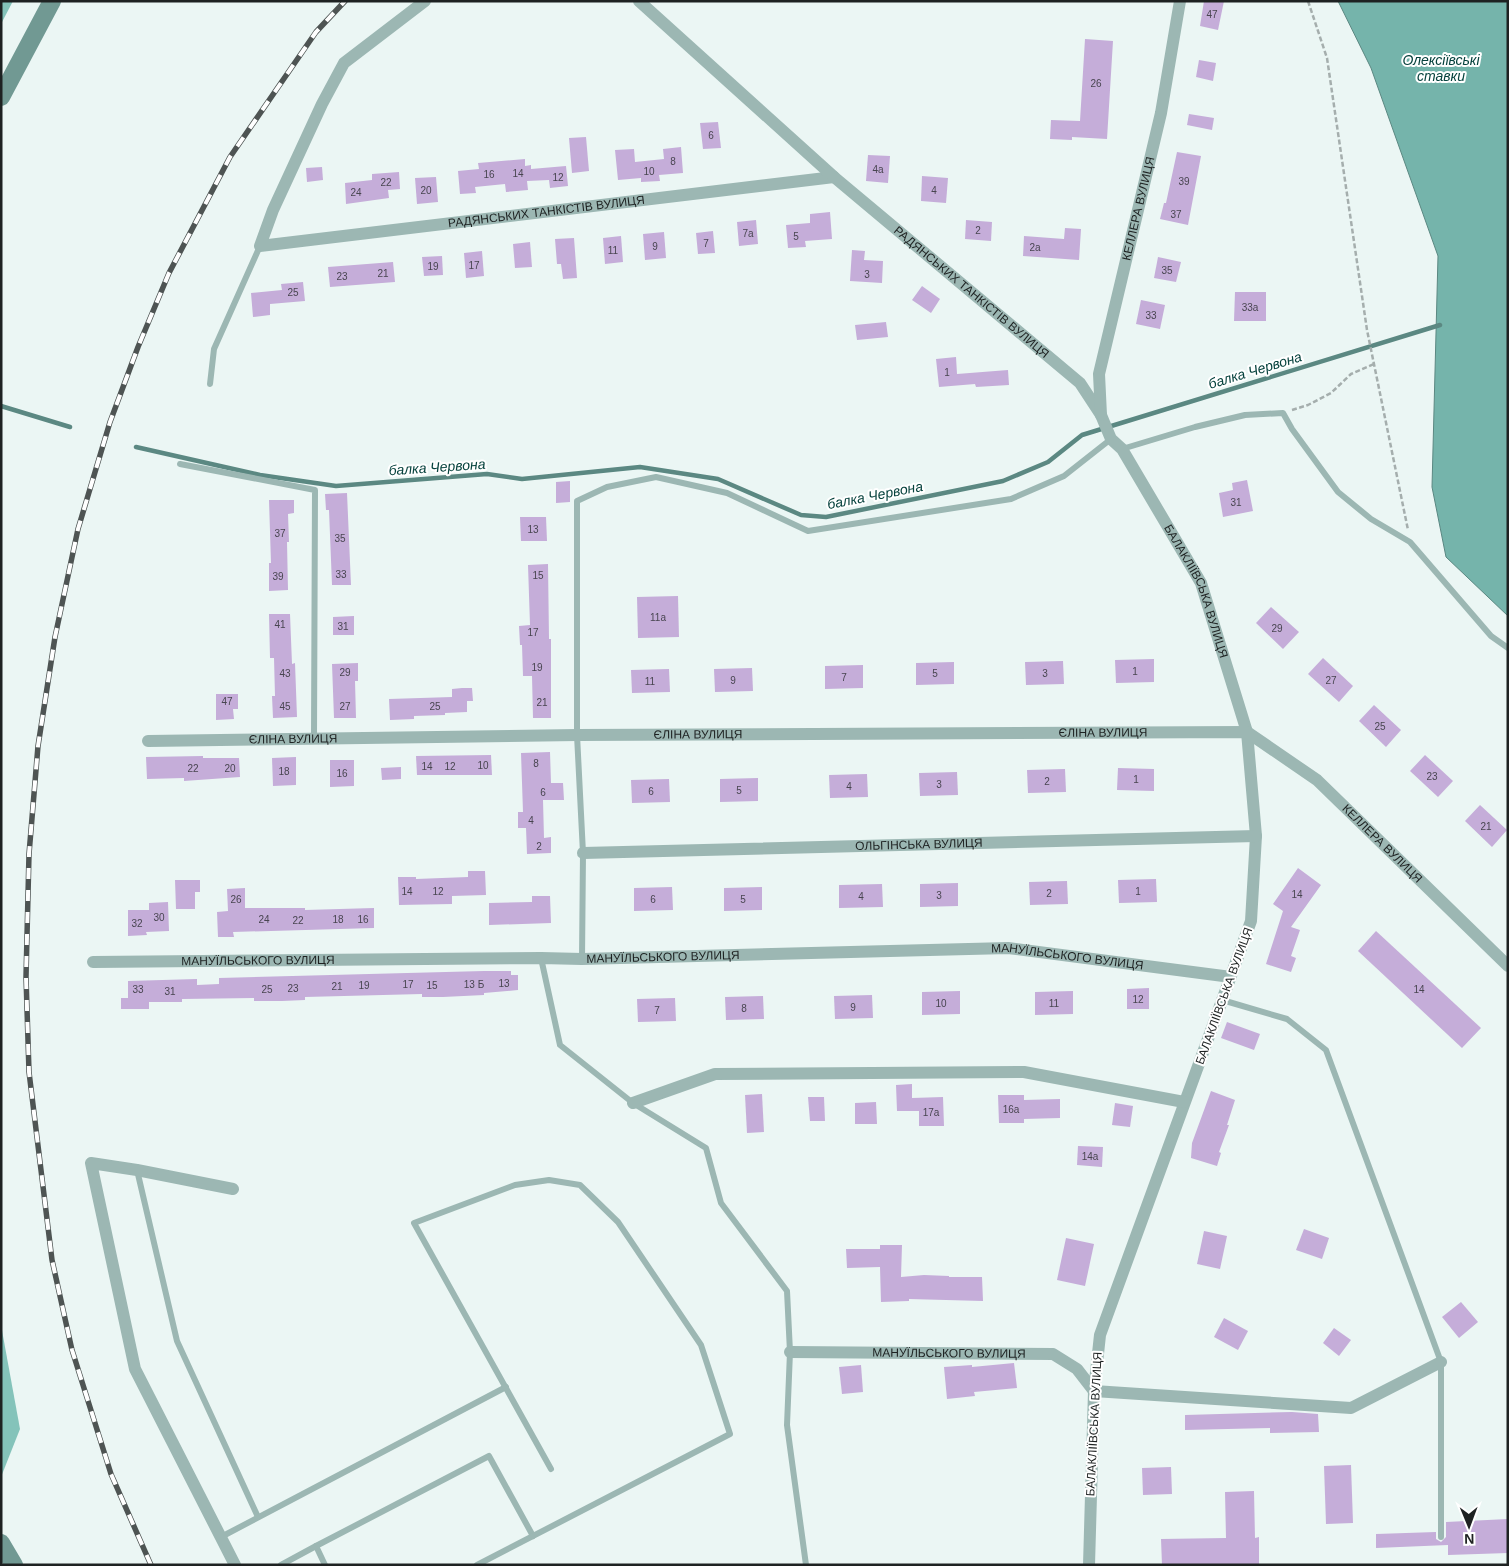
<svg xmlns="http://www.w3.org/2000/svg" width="1509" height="1566" font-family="Arial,sans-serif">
	<rect width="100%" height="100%" fill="#ebf6f4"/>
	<g fill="#84c3ba">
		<path d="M1 1H13L1 24Z"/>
		<path d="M1 1325 20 1429 1 1477Z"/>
	</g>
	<path fill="#75b4ab" stroke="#5b8882" d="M1338 1H1508V616L1446 557 1432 487 1438 256 1371 68Z"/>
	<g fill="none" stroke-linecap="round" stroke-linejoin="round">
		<g stroke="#5b8882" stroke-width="4.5">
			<path d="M1 406 70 427"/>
			<path d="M136 447 260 475 336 486 487 474 522 479 640 467 718 479 801 515 826 517 1003 481 1048 462 1082 435 1440 325"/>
		</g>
	</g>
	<g fill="#c5add9">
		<path d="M1204 1H1224L1218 30 1200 26Z"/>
		<path d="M1085 39 1113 41 1107 139 1072 137V140L1050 139 1051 120 1080 121Z"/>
		<path d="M1199 60 1216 63 1213 81 1196 77Z"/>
		<path d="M1189 114 1214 118 1212 130 1187 125Z"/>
		<path d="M718 122 721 148 703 149 700 123Z"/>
		<path d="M586 137 589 171 572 173 569 138Z"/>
		<path d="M681 147 683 173 659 175 660 181 641 182V178L618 180 615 150 634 149 635 162 664 159 663 149Z"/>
		<path d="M1177 152 1201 156 1188 225 1160 219 1164 203H1166Z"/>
		<path d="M868 155 890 156 888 183 866 181Z"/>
		<path d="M525 159V166L531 165V169L566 166 568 186 550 188 549 180 527 181 528 190 506 192 505 184 475 187 476 193 460 194 458 171 479 169 478 163Z"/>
		<path d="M322 167 323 180 307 182 306 168Z"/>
		<path d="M399 172 400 189 388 190 389 198 346 204 345 183 372 180V174Z"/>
		<path d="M922 176 948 178 946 203 921 201Z"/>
		<path d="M436 177 438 202 417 204 415 178Z"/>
		<path d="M830 212 832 239 805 241 806 247 788 248 786 225 810 223V214Z"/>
		<path d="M756 220 758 244 739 246 737 222Z"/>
		<path d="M966 220 992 222 991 241 965 239Z"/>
		<path d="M1065 228 1081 229 1079 260 1023 256 1024 236 1064 239Z"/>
		<path d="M713 231 715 253 698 254 696 233Z"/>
		<path d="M664 232 666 258 645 260 643 234Z"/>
		<path d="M621 236 623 262 605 264 603 238Z"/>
		<path d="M574 238 577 278 563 279 561 264H557L555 239Z"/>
		<path d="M530 242 532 267 515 268 513 244Z"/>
		<path d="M852 250 865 251 864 260 883 261 882 283 850 281Z"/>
		<path d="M482 251 484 276 466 278 464 253Z"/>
		<path d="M442 256 443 275 424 276 422 257Z"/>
		<path d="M1158 257 1181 262 1176 282 1154 278Z"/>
		<path d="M393 262 395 282 330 287 328 267Z"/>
		<path d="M303 282 305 301 270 304V315L253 317 251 293 282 290 281 284Z"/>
		<path d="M922 286 940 299 931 313 912 300Z"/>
		<path d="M1235 292H1266V321H1234Z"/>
		<path d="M1141 300 1165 305 1160 329 1136 324Z"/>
		<path d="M886 322 888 337 857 340 855 325Z"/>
		<path d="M956 357 957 374 1008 370 1009 385 976 387 975 384 939 387 936 359Z"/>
		<path d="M1247 480 1253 511 1223 517 1219 493 1233 490 1232 483Z"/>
		<path d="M570 481V502L556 503V482Z"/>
		<path d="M347 493 351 585H332L329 510H326L325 494Z"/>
		<path d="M269 500H294V513L288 514 289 542H287L288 590 269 591V563H271Z"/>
		<path d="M520 517H546L547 541H521Z"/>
		<path d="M548 564 549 639H551V718H533L532 676H523L522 645H520L519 626 530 625 528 565Z"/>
		<path d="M678 596 679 637 638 638 637 597Z"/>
		<path d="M1271 607 1299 632 1283 649 1256 623Z"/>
		<path d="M269 614H290L292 664 295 663 297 717 273 718 272 696H275L274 658H270Z"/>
		<path d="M354 616V635H333V617Z"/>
		<path d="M1323 658 1353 686 1339 702 1308 674Z"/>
		<path d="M1154 659V682L1116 683 1115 660Z"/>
		<path d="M1063 661 1064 684 1026 685 1025 662Z"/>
		<path d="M954 662V684L916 685V663Z"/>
		<path d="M358 663V681H355L356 718H334L332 664Z"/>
		<path d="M863 665V688L825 689V666Z"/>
		<path d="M752 668 753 691 715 692 714 669Z"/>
		<path d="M669 669 670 692 632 693 631 670Z"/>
		<path d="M462 688H472L473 701H467V712L445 713V715L414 716V719L390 720 389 699 452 697V689Z"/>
		<path d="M216 694H238V709H233L234 719 216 720Z"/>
		<path d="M1374 705 1401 730 1386 747 1359 721Z"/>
		<path d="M550 752 551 783H563L564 800H543L544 838 551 837V853L527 854 526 828H518V812H523L521 753Z"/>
		<path d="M491 755 492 775H417L416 756Z"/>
		<path d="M1425 755 1453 781 1438 797 1410 771Z"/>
		<path d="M203 756V758H239L240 777 184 781V778L147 779 146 757Z"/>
		<path d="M296 757V785L273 786 272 758Z"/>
		<path d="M330 760H354V786L330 787Z"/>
		<path d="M401 767V779L382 780 381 768Z"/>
		<path d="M1118 768 1154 769V791L1117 790Z"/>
		<path d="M1065 769 1066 792 1028 793 1027 770Z"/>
		<path d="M957 772 958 795 920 796 919 773Z"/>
		<path d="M867 774 868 797 830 798 829 775Z"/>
		<path d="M758 778V801L720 802V779Z"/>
		<path d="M669 779 670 802 632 803 631 780Z"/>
		<path d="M1480 805 1507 830 1492 847 1465 821Z"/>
		<path d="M1298 868 1321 885 1291 927 1300 930 1291 956 1296 958 1291 972 1266 964 1283 911 1273 904Z"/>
		<path d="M468 871H485L486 895 452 896V904L399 905 398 877H416V879L468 877Z"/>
		<path d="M1156 879 1157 902 1119 903 1118 880Z"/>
		<path d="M175 880H200V892H195V909H176Z"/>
		<path d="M1067 881 1068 904 1030 905 1029 882Z"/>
		<path d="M958 883V906L920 907V884Z"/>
		<path d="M882 884 883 907 839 908V885Z"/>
		<path d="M672 887 673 910 634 911V888Z"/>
		<path d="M762 887V910L724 911V888Z"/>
		<path d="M245 888V908H305V910L374 908V928L233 932 234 937H218L217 912 228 911 227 889Z"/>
		<path d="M532 896H550L551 923 489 925V903L532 902Z"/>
		<path d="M168 902 169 931 146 932 147 935 128 936V910H149V903Z"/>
		<path d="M1376 931 1481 1028 1462 1048 1358 951Z"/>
		<path d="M484 971H511V975H518V990L484 993V995L443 997H422V994L305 997V1000L282 1001H254V998L182 999V1002H149V1009H121V998H128V981L197 979V985L219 984V978Z"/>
		<path d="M1149 988V1009H1127V989Z"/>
		<path d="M960 991V1014L922 1015V992Z"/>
		<path d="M1073 991V1014L1035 1015V992Z"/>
		<path d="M872 995 873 1018 835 1019 834 996Z"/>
		<path d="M763 996 764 1019 726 1020 725 997Z"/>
		<path d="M675 998 676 1021 638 1022 637 999Z"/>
		<path d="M1227 1022 1260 1034 1254 1050 1221 1038Z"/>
		<path d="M912 1084V1098L943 1097 944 1126H919V1111H897L896 1085Z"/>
		<path d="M1211 1091 1235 1100 1227 1125H1229L1219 1152 1221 1153 1217 1166 1191 1158 1192 1143Z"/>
		<path d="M762 1094 764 1132 747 1133 745 1095Z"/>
		<path d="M998 1095H1024V1100L1060 1099V1118L1024 1119V1123H999Z"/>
		<path d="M808 1097H824L825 1121H810Z"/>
		<path d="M876 1102 877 1124H855V1103Z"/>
		<path d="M1115 1103 1133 1106 1130 1127 1112 1125Z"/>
		<path d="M1078 1146 1103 1147 1102 1167 1077 1165Z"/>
		<path d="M1304 1229 1329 1238 1322 1259 1296 1250Z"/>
		<path d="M1204 1231 1227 1236 1220 1269 1197 1264Z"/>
		<path d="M1066 1238 1094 1244 1085 1286 1057 1280Z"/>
		<path d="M880 1245H902L901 1277 924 1275 949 1276V1277H982L983 1301 909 1299V1301L881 1302 880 1267 847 1268 846 1249H880Z"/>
		<path d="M1461 1302 1478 1322 1459 1338 1442 1317Z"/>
		<path d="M1224 1318 1248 1331 1238 1350 1214 1337Z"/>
		<path d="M1334 1328 1351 1340 1339 1356 1323 1343Z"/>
		<path d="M1014 1363 1017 1388 974 1392 975 1396 947 1399 944 1367 972 1365V1367Z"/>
		<path d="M861 1365 863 1392 842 1394 839 1367Z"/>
		<path d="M1292 1412 1318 1414 1319 1432 1270 1433V1428L1185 1430V1415Z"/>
		<path d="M1351 1465 1353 1523 1326 1524 1324 1466Z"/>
		<path d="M1171 1467 1172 1494 1143 1495 1142 1468Z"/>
		<path d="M1254 1491 1255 1538 1259 1537V1564L1162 1565 1161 1539 1226 1538 1225 1492Z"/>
		<path d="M1508 1519V1553L1448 1555V1545L1376 1548V1534L1436 1532V1539L1441 1542 1446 1537V1522Z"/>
	</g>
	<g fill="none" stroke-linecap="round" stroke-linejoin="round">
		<g stroke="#a5aead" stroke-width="2.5" stroke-dasharray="5 2.5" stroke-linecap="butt">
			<path d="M1308 1 1327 58 1367 330 1408 530"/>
			<path d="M1292 410 1308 405 1331 393 1351 374 1374 364"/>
		</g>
		<g stroke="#9cb7b3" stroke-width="6">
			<path d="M210 384 214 349 260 246"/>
			<path d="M1122 449 1195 427 1245 415 1283 413 1292 429 1338 492 1371 519 1410 542 1491 636 1508 648"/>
			<path d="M180 464 315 490 314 738"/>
			<path d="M541 958 560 1045 633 1103 706 1148 721 1203 787 1291 790 1352 787 1425 806 1565"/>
			<path d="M582 959 583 853 577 735V501L607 487 656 477 727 493 808 531 1011 499 1064 476 1111 439"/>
			<path d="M1222 1000 1287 1019 1326 1050 1441 1362V1537"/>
			<path d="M137 1170 177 1341 258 1517"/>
			<path d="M221 1537 506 1387"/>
			<path d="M316 1546 489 1456 533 1536"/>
			<path d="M281 1565 316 1546 325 1565"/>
			<path d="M477 1565 730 1434 701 1345 618 1222 580 1185 549 1180 515 1185 414 1223 551 1469"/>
		</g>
		<g stroke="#9cb7b3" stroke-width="12">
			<path id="s1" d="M425 1 344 63 322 104 273 210 260 246 834 177"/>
			<path id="s2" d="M639 1 834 177 1080 383 1101 415 1111 439 1122 449 1201 583 1247 732 1256 836 1251 921 1100 1335 1094 1391 1089 1565"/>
			<path id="s3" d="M1101 415 1099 374 1161 113 1180 1"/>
			<path id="s4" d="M148 741 577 735 1247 732 1317 780 1508 966"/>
			<path id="s5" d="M583 853 1256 836"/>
			<path id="s6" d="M93 962 541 958 582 959 1008 948 1231 977"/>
			<path d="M633 1103 715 1074 1024 1072 1184 1102"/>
			<path d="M233 1189 137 1170 91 1163 135 1369 235 1565"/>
			<path id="s7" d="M790 1352 1053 1354 1077 1369 1094 1391 1351 1408 1441 1362"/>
		</g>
		<g stroke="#719993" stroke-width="18">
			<path d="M1 97 52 1"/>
			<path d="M1 1543 14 1565"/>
		</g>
		<defs>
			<path id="rail" d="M151 1565 111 1474 72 1350 52 1260 29 1072 26 977 29 854 38 746 55 637 78 529 110 422 138 347 169 273 230 157 316 32 345 1"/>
		</defs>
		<use href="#rail" stroke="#4e5453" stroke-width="5.5"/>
		<use href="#rail" stroke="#fff" stroke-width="4" stroke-dasharray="11" stroke-linecap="butt"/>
	</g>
	<g text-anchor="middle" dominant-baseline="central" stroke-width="4" stroke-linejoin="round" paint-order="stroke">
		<g font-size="10" fill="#484550">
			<text x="1212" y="14">47</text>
			<text x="1096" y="83">26</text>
			<text x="711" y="135">6</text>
			<text x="673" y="161">8</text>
			<text x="878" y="169">4а</text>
			<text x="649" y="171">10</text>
			<text x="518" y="173">14</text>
			<text x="489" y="174">16</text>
			<text x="558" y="177">12</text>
			<text x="1184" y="181">39</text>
			<text x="386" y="182">22</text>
			<text x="426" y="190">20</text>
			<text x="934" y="190">4</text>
			<text x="356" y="192">24</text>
			<text x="1176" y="214">37</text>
			<text x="978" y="230">2</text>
			<text x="748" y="233">7а</text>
			<text x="796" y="236">5</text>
			<text x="706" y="243">7</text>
			<text x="655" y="246">9</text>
			<text x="1035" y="247">2а</text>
			<text x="613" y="250">11</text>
			<text x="474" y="265">17</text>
			<text x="433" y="266">19</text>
			<text x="1167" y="270">35</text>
			<text x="383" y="273">21</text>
			<text x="867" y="274">3</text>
			<text x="342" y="276">23</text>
			<text x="293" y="292">25</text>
			<text x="1250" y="307">33а</text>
			<text x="1151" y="315">33</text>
			<text x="947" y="372">1</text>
			<text x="1236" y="502">31</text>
			<text x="533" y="529">13</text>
			<text x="280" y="533">37</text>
			<text x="340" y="538">35</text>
			<text x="341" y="574">33</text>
			<text x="538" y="575">15</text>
			<text x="278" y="576">39</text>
			<text x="658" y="617">11а</text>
			<text x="280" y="624">41</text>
			<text x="343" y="626">31</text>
			<text x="1277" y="628">29</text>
			<text x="533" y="632">17</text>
			<text x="537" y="667">19</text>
			<text x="1135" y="671">1</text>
			<text x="345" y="672">29</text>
			<text x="285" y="673">43</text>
			<text x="935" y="673">5</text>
			<text x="1045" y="673">3</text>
			<text x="844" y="677">7</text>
			<text x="733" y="680">9</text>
			<text x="1331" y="680">27</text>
			<text x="650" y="681">11</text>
			<text x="227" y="701">47</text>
			<text x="542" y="702">21</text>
			<text x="285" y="706">45</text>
			<text x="345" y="706">27</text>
			<text x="435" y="706">25</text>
			<text x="1380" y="726">25</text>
			<text x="536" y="763">8</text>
			<text x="483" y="765">10</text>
			<text x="427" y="766">14</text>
			<text x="450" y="766">12</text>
			<text x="193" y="768">22</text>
			<text x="230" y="768">20</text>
			<text x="284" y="771">18</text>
			<text x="342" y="773">16</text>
			<text x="1432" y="776">23</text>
			<text x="1136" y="779">1</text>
			<text x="1047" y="781">2</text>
			<text x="939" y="784">3</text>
			<text x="849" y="786">4</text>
			<text x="739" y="790">5</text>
			<text x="651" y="791">6</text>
			<text x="543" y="792">6</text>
			<text x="531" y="820">4</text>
			<text x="1486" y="826">21</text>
			<text x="539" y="846">2</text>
			<text x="407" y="891">14</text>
			<text x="438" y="891">12</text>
			<text x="1138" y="891">1</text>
			<text x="1049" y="893">2</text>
			<text x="1297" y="894">14</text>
			<text x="939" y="895">3</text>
			<text x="861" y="896">4</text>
			<text x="236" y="899">26</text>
			<text x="653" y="899">6</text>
			<text x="743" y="899">5</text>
			<text x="159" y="917">30</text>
			<text x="264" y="919">24</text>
			<text x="338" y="919">18</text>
			<text x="363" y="919">16</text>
			<text x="298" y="920">22</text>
			<text x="137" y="923">32</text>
			<text x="504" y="983">13</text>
			<text x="408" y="984">17</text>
			<text x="474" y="984">13 Б</text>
			<text x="364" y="985">19</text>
			<text x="432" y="985">15</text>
			<text x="337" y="986">21</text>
			<text x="293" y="988">23</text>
			<text x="138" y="989">33</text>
			<text x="267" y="989">25</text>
			<text x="1419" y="989">14</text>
			<text x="170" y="991">31</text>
			<text x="1138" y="999">12</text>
			<text x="941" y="1003">10</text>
			<text x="1054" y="1003">11</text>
			<text x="853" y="1007">9</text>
			<text x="744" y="1008">8</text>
			<text x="657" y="1010">7</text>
			<text x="1011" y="1109">16а</text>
			<text x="931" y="1112">17а</text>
			<text x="1090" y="1156">14а</text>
		</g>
		<g font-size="12" fill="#1e2222" stroke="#fff">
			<text stroke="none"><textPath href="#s3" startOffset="211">КЕЛЛЕРА ВУЛИЦЯ</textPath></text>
			<text stroke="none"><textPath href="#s1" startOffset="592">РАДЯНСЬКИХ ТАНКІСТІВ ВУЛИЦЯ</textPath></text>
			<text stroke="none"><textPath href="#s2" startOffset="442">РАДЯНСЬКИХ ТАНКІСТІВ ВУЛИЦЯ</textPath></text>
			<text stroke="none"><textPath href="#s2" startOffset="824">БАЛАКЛІЇВСЬКА ВУЛИЦЯ</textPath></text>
			<text stroke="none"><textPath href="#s4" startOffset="955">ЄЛІНА ВУЛИЦЯ</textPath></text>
			<text stroke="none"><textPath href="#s4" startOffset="550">ЄЛІНА ВУЛИЦЯ</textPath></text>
			<text stroke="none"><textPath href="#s4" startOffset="145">ЄЛІНА ВУЛИЦЯ</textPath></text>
			<text stroke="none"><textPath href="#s4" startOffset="1275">КЕЛЛЕРА ВУЛИЦЯ</textPath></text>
			<text stroke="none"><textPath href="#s5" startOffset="336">ОЛЬГІНСЬКА ВУЛИЦЯ</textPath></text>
			<text stroke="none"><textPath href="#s6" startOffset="570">МАНУЇЛЬСЬКОГО ВУЛИЦЯ</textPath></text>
			<text stroke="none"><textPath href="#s6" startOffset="975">МАНУЇЛЬСЬКОГО ВУЛИЦЯ</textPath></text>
			<text stroke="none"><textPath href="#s6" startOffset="165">МАНУЇЛЬСЬКОГО ВУЛИЦЯ</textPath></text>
			<text transform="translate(1224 996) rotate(-70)">БАЛАКЛІЇВСЬКА ВУЛИЦЯ</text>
			<text stroke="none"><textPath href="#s7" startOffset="159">МАНУЇЛЬСЬКОГО ВУЛИЦЯ</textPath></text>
			<text transform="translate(1094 1424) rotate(-87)">БАЛАКЛІЇВСЬКА ВУЛИЦЯ</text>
		</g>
		<g font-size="14" font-style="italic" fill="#06423d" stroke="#fff">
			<text x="1441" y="60">Олексіївські<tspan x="1441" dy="16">ставки</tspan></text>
			<text transform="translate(1255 370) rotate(-17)">балка Червона</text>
			<text transform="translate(437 467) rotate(-4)">балка Червона</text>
			<text transform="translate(875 495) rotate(-11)">балка Червона</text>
		</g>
	</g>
	<rect width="1509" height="1566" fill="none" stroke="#1e2222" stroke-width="5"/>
	<g transform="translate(1469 1526) rotate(179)" stroke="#ffffff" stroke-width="4" paint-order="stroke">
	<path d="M0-4L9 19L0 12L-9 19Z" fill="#1e2222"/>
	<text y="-8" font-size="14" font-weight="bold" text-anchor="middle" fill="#1e2222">N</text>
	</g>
</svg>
